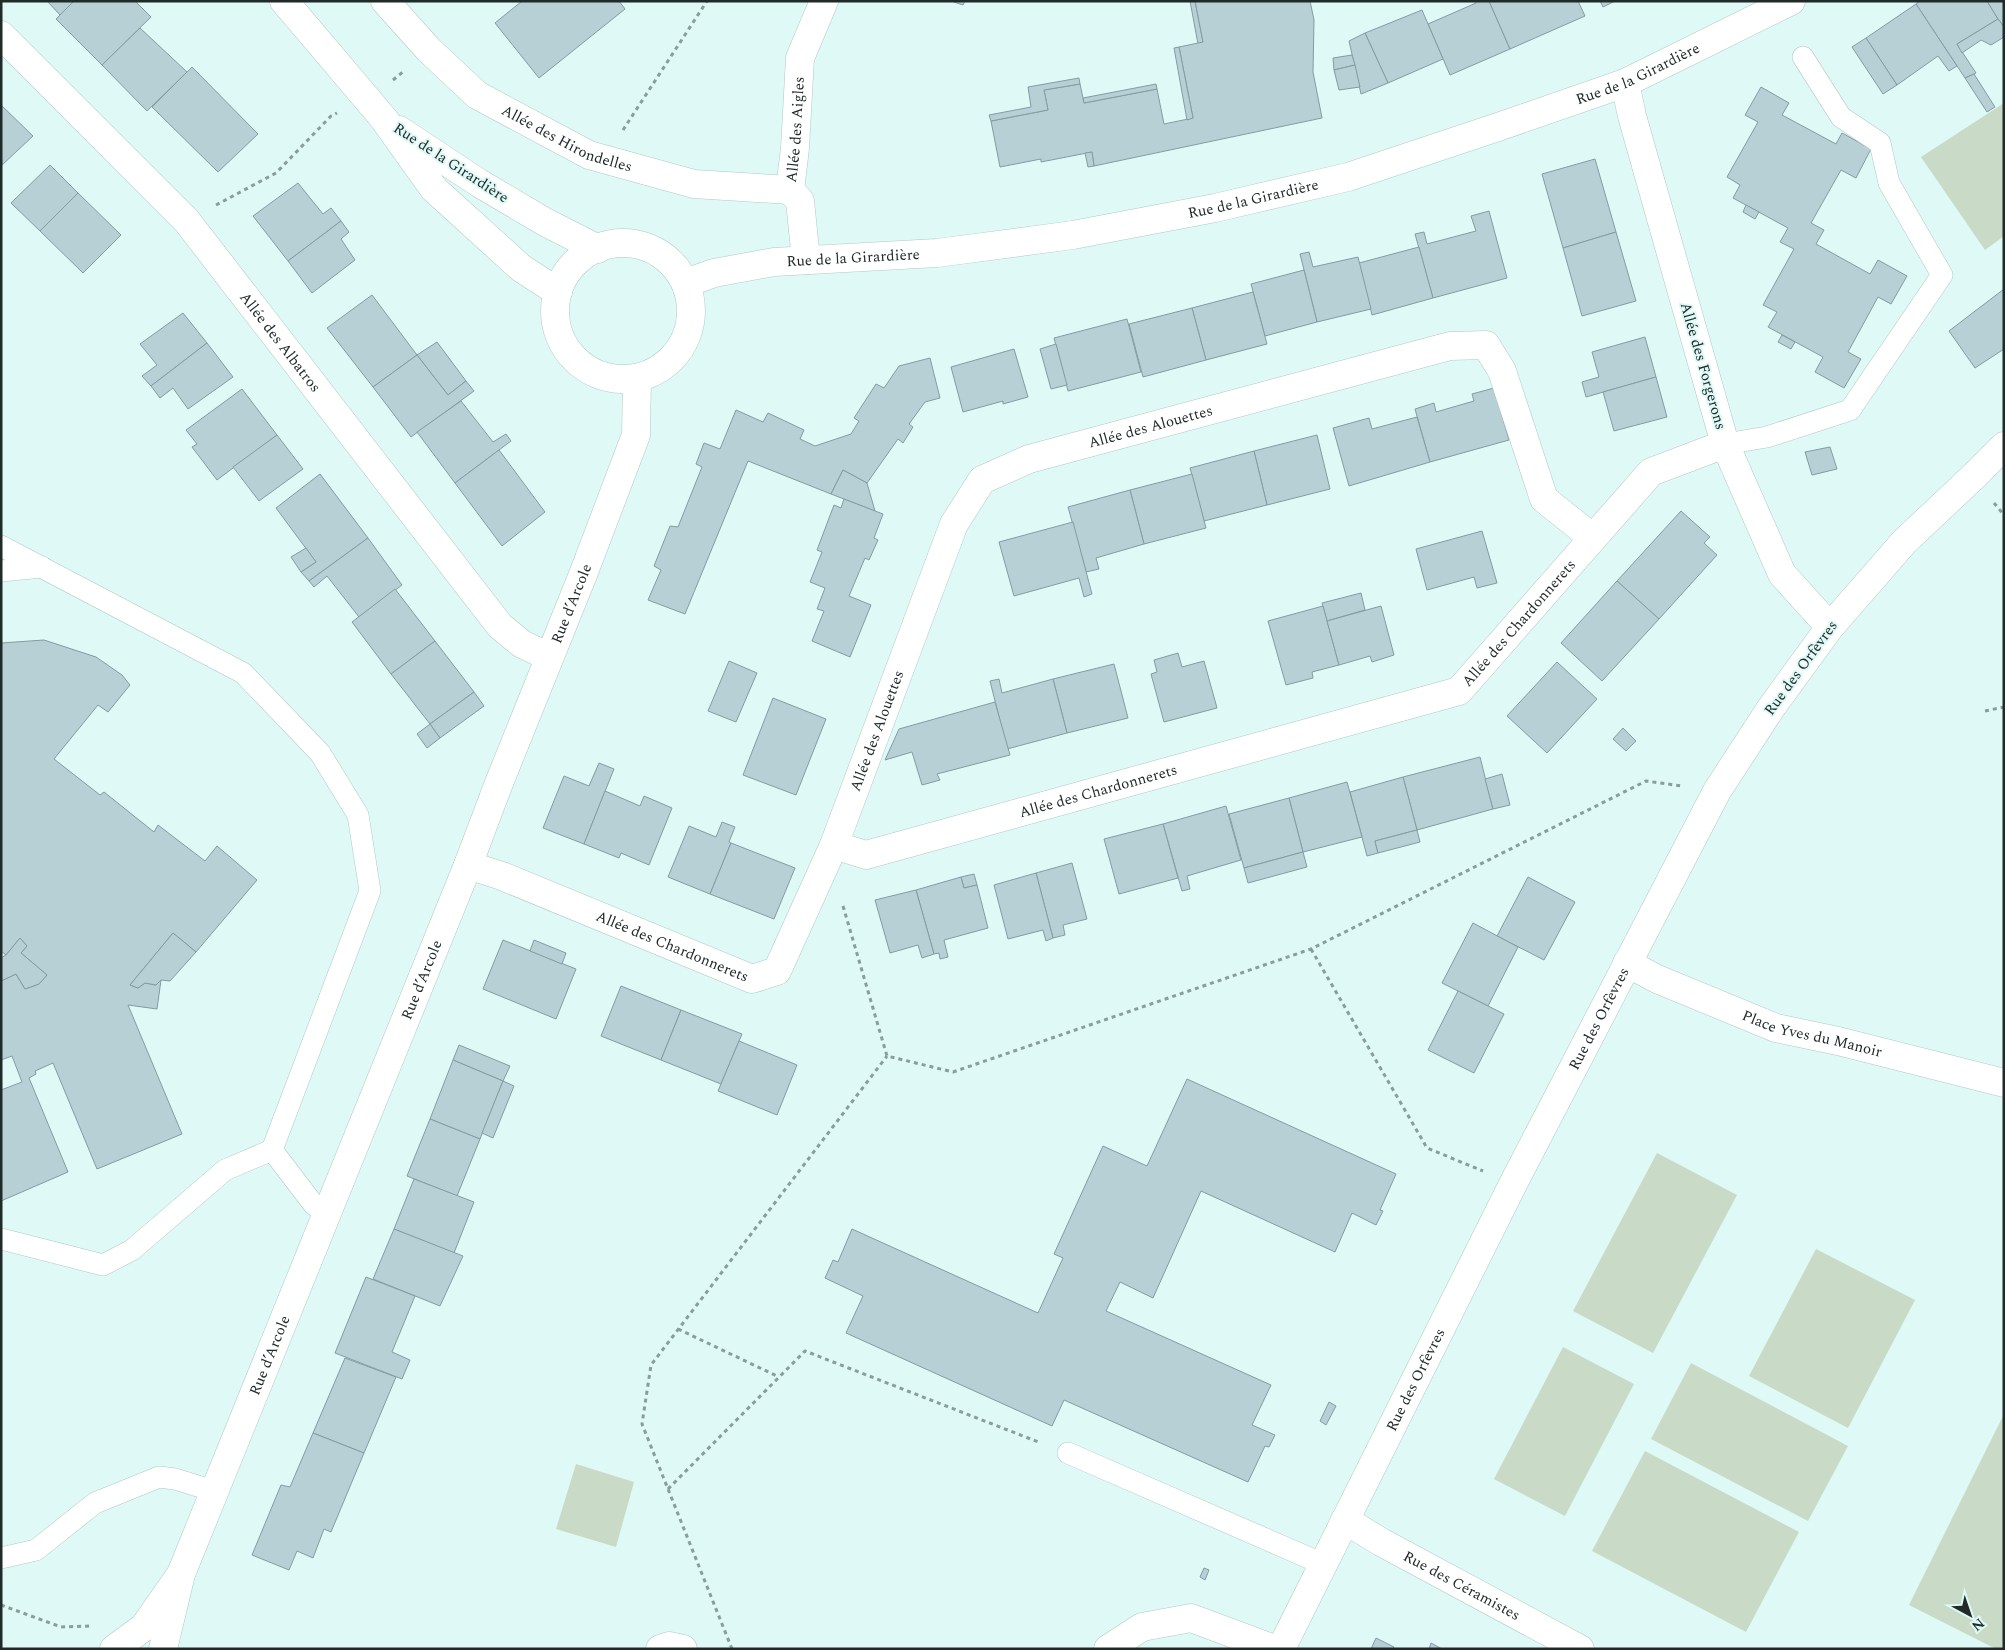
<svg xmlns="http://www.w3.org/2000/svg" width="2005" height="1650" font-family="Spectral,serif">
	<rect width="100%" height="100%" fill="#def9f6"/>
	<g fill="#c9dbc6">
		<path d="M2004 103V236L1985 250 1921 157Z"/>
		<path d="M1657 1153 1737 1195 1653 1353 1573 1311Z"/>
		<path d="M1816 1249 1915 1300 1848 1428 1749 1376Z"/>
		<path d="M1563 1347 1634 1384 1565 1516 1494 1479Z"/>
		<path d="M1691 1363 1848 1446 1808 1521 1651 1439Z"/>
		<path d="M2004 1414V1649H1996L1909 1605Z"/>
		<path d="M1645 1451 1799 1532 1746 1632 1592 1551Z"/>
		<path d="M576 1464 634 1482 616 1547 556 1529Z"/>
	</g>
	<g fill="#b7d0d6" stroke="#849ba1">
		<path d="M47 1H74L60 15Z"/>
		<path d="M74 1H135L151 17 102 65 56 19Z"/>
		<path d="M522 1H619L625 9 539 78 495 23Z"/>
		<path d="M951 1H965L963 5Z"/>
		<path d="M1190 1H1195L1203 42 1198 44Z"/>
		<path d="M1195 1H1310L1314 20 1313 72 1322 118 1094 166 1092 152 1041 162V159L1000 167 991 121 1048 110 1044 90 1080 84 1084 103 1157 89 1164 124 1193 118 1179 47 1203 42Z"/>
		<path d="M1475 1H1489L1510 49 1450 75 1428 24 1476 3Z"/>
		<path d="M1489 1H1578L1585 16 1510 49Z"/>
		<path d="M1600 1H1615L1603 7Z"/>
		<path d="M1920 1H1987L1998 19 1957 44 1976 73 1974 74 1965 78 1916 4Z"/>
		<path d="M1987 1H2004V27L1998 19Z"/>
		<path d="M1916 4 1957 66 1949 71 1938 56 1897 85 1866 38Z"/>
		<path d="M1422 10 1443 59 1388 83 1365 33Z"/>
		<path d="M1998 19 2004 27V37L1991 45 1981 40 1962 53 1957 44Z"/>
		<path d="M140 28 187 72 147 111 102 65Z"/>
		<path d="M1365 33 1388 83 1361 94 1349 41Z"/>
		<path d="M1866 38 1897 85 1883 94 1852 47Z"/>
		<path d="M1179 47 1193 118 1187 120 1174 48Z"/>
		<path d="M1352 55 1355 65 1334 70 1333 58Z"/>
		<path d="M1355 65 1360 87 1339 90 1334 70Z"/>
		<path d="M192 67 258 134 218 172 152 107Z"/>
		<path d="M1974 74 1995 107 1987 112 1965 78Z"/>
		<path d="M1079 78 1080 84 1044 90 1048 110 991 121 989 115 1031 107 1028 87Z"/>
		<path d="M1156 84 1157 89 1084 103 1083 98Z"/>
		<path d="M1761 87 1789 103 1782 115 1836 144 1842 133 1871 149 1856 178 1841 170 1811 223 1824 230 1816 244 1870 274 1878 260 1907 276 1891 304 1878 297 1848 352 1861 359 1844 388 1815 372 1823 357 1768 327 1777 312 1763 305 1794 249 1780 242 1788 228 1733 198 1740 185 1727 177 1758 122 1745 115Z"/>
		<path d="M1 105 33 136 1 166Z"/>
		<path d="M1092 152 1094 166 1088 167 1085 153Z"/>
		<path d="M1595 159 1616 232 1563 248 1542 174Z"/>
		<path d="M50 165 78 193 40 231 11 203Z"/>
		<path d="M298 183 323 214 331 208 341 221 288 261 253 216Z"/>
		<path d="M78 193 121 235 83 273 40 231Z"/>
		<path d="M1746 205 1759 212 1755 219 1743 212Z"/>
		<path d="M1489 211 1507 278 1433 298 1415 234 1424 232 1427 244 1476 231 1471 216Z"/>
		<path d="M341 221 349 232 341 239 355 260 312 293 288 261Z"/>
		<path d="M1616 232 1636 301 1582 316 1563 248Z"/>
		<path d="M1419 247 1433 298 1372 315 1359 263Z"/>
		<path d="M1309 252 1313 267 1358 257 1371 309 1317 322 1300 254Z"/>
		<path d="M1304 270 1317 322 1265 336 1251 284Z"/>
		<path d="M2004 289V349L1975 368 1949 331Z"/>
		<path d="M1253 292 1267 344 1206 360 1192 308Z"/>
		<path d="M372 295 417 355 373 387 327 328Z"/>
		<path d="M1192 308 1206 360 1143 377 1129 324Z"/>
		<path d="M183 313 207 343 151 386 142 376 157 365 140 344Z"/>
		<path d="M1127 319 1141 372 1068 391 1054 338Z"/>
		<path d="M1782 335 1795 342 1791 349 1778 342Z"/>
		<path d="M1645 337 1656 377 1586 397 1582 382 1599 377 1592 352Z"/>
		<path d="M437 342 466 381 448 395 417 355Z"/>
		<path d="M207 343 233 377 188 409 173 388 160 398 151 386Z"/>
		<path d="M1056 344 1067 385 1051 389 1040 349Z"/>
		<path d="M1014 349 1028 397 1003 404V401L963 412 951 367Z"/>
		<path d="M417 355 448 395 466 381 474 391 411 437 373 387Z"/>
		<path d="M930 358 940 398 925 402 909 424 913 427 903 443 898 439 867 483 843 470 831 494 748 461 685 614 648 600 661 570 654 566 670 526 678 527 702 467 696 464 704 443 720 449 736 410 763 422 768 413 804 430 800 439 815 446 851 434 859 421 854 418 876 384 884 388 899 366Z"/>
		<path d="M1656 377 1667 417 1614 431 1603 392Z"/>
		<path d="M1494 388 1509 440 1430 462 1415 409 1434 403 1436 412 1474 401 1472 394Z"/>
		<path d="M242 389 277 435 217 480 192 447 197 444 186 430Z"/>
		<path d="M461 401 493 442 506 434 511 441 455 483 417 432Z"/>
		<path d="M1417 417 1430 462 1349 486 1333 428 1369 418 1372 429Z"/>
		<path d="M277 435 303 469 259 501 233 467Z"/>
		<path d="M1317 435 1330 489 1267 505 1254 451Z"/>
		<path d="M1830 447 1837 469 1812 475 1805 452Z"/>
		<path d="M499 450 545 512 502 546 455 483Z"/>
		<path d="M1254 451 1267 505 1204 521 1190 468Z"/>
		<path d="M843 470 867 483 875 511 831 494Z"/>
		<path d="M320 474 368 538 309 581 301 572 316 562 276 508Z"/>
		<path d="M1192 474 1206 528 1144 544 1130 490Z"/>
		<path d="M1130 490 1144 544 1096 558 1099 569 1086 572 1068 507Z"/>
		<path d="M844 499 883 514 874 538 878 540 869 560 865 558 849 596 871 605 850 657 812 641 824 611 817 609 825 588 810 582 822 552 817 550 834 505 841 508Z"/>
		<path d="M1681 511 1710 537 1704 543 1717 555 1659 619 1617 581Z"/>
		<path d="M1073 522 1092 594 1084 597 1079 578 1014 596 999 542Z"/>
		<path d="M1482 531 1497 583 1477 588 1474 577 1427 590 1416 549Z"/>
		<path d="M368 538 402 585 359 617 327 576 314 587 309 581Z"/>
		<path d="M306 548 316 562 301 572 291 557Z"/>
		<path d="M1617 581 1659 619 1602 681 1561 643Z"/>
		<path d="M395 589 435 641 391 674 352 622Z"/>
		<path d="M1361 593 1365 610 1327 621 1322 603Z"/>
		<path d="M1323 606 1339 665 1312 672 1313 678 1286 685 1268 621Z"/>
		<path d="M1381 606 1394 655 1372 662 1370 656 1339 665 1327 621Z"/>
		<path d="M44 640 96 657 122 675 130 685 108 712 98 705 54 759 100 795 104 792 154 832 158 825 205 861 217 846 257 880 196 952 173 933 130 985 138 988 145 983 156 985 161 980 157 1009 128 1005 182 1134 97 1169 53 1063 35 1071 36 1074 29 1078 68 1172 1 1201V1090L22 1082 12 1056 1 1060V981L16 974 25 989 39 984 47 975 21 953 27 946 20 938 6 955 1 951V643Z"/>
		<path d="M435 641 474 692 430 724 391 674Z"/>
		<path d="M1178 653 1182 667 1204 661 1217 708 1164 722 1151 674 1157 672 1154 660Z"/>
		<path d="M729 661 757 673 736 722 708 711Z"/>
		<path d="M1557 662 1597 699 1547 753 1507 716Z"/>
		<path d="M1114 664 1128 718 1067 733 1053 679Z"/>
		<path d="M999 679 1002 693 1053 679 1067 733 1007 749 990 681Z"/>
		<path d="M474 692 484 706 440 738 430 724Z"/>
		<path d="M773 698 826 719 796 795 743 775Z"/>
		<path d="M995 702 1010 755 937 774 940 780 922 785 912 752 885 760 899 729Z"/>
		<path d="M430 724 440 738 427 748 417 734Z"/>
		<path d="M1623 728 1636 741 1626 751 1613 739Z"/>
		<path d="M1480 757 1493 809 1417 830 1403 777Z"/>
		<path d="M599 763 614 769 584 844 543 828 564 776 589 786Z"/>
		<path d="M1502 774 1510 805 1493 809 1485 779Z"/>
		<path d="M1403 777 1417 830 1375 841 1378 853 1367 856 1350 792Z"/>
		<path d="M1347 782 1362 837 1303 852 1289 798Z"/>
		<path d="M605 791 640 806 644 796 672 808 649 865 621 853 619 858 584 844Z"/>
		<path d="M1289 798 1303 852 1244 868 1229 814Z"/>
		<path d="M1226 806 1241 860 1187 876 1190 889 1182 891 1163 824Z"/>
		<path d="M722 822 735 827 729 842 731 843 710 894 668 877 689 826 716 837Z"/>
		<path d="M1163 824 1178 878 1119 894 1104 839Z"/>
		<path d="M1417 830 1420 842 1378 853 1375 841Z"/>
		<path d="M731 843 795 868 774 919 710 894Z"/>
		<path d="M1303 852 1307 867 1248 883 1244 868Z"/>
		<path d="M1072 863 1087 919 1063 925 1065 935 1053 938 1036 873Z"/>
		<path d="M1036 873 1053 938 1046 941 1043 930 1008 939 994 885Z"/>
		<path d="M974 874 977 885 964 888 961 877Z"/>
		<path d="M961 877 964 888 977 885 988 928 944 940 948 957 940 959 939 953 934 954 916 890Z"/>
		<path d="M1528 877 1575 902 1544 960 1497 936Z"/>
		<path d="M916 890 934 954 922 958 918 945 890 953 875 900Z"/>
		<path d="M1473 923 1518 947 1488 1006 1442 983Z"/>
		<path d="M173 933 196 952 170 981 161 980 156 985 145 983 138 988 130 985Z"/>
		<path d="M20 938 27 946 21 953 47 975 39 984 25 989 16 974 1 981V958L6 955Z"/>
		<path d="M503 940 576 969 556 1019 483 989Z"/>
		<path d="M534 940 566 953 562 964 530 951Z"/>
		<path d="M621 986 681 1010 661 1060 601 1036Z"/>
		<path d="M1458 991 1504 1014 1474 1073 1428 1050Z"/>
		<path d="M681 1010 742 1034 721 1084 661 1060Z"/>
		<path d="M739 1041 797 1065 777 1115 718 1091Z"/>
		<path d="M459 1045 510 1066 503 1081 453 1060Z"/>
		<path d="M453 1060 503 1081 480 1139 430 1119Z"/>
		<path d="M1187 1079 1396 1174 1380 1210 1383 1211 1376 1225 1352 1213 1335 1252 1201 1191 1153 1298 1120 1282 1106 1311 1271 1385 1252 1425 1275 1435 1269 1447 1265 1446 1248 1482 1064 1400 1052 1426 846 1333 863 1296 825 1278 833 1260 838 1262 852 1229 1038 1313 1063 1258 1054 1254 1103 1146 1147 1166Z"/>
		<path d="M503 1081 514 1086 493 1138 482 1133Z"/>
		<path d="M430 1119 480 1139 457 1196 407 1176Z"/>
		<path d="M414 1179 474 1202 454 1253 394 1229Z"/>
		<path d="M394 1229 463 1256 440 1306 373 1279Z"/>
		<path d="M366 1277 415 1296 392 1352 410 1360 402 1379 335 1353Z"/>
		<path d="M345 1358 396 1377 364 1453 313 1433Z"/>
		<path d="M1329 1402 1336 1406 1326 1425 1320 1421Z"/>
		<path d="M313 1433 364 1453 331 1532 324 1529 313 1558 297 1551 289 1570 252 1555 281 1485 290 1487Z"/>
		<path d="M1204 1568 1209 1570 1205 1580 1200 1577Z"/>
		<path d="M1376 1638 1394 1647 1393 1649H1371Z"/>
		<path d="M1431 1643 1442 1649H1429Z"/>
	</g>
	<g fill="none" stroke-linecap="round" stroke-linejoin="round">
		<defs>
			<g id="lane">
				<path d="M1725 444 1767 437 1850 410 1942 275 1889 183 1880 143 1841 117 1803 57"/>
				<path d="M1 546 243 673 320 753 358 815 370 891 272 1150 314 1205 328 1213"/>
				<path d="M1 571 42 567"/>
				<path d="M1 1239 103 1265 132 1250 225 1170 272 1150"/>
				<path d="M1068 1453 1323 1564"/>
				<path d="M1 1558 36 1550 95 1503 159 1477 175 1479 214 1491"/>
			</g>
			<g id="street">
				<path id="s1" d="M385 1 429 50 477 95 589 155 694 184 790 190"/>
				<path id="s2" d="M1 35 186 220 500 626 522 644 549 657"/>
				<path id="s3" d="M806 260 800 201 790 190 795 148 800 58 824 1"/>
				<path d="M1830 627 1904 542 1973 477 2004 446"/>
				<path id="s4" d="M834 845 954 524 982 480 1029 459 1450 346 1486 345 1502 371 1544 499 1593 538"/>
				<path id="s5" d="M468 865 502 876 752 979 777 971 834 845 866 855 1459 691 1651 472 1725 444"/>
				<path id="s6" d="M1627 963 1657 979 1776 1028 1838 1041 2004 1083"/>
				<path id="s7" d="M1345 1520 1381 1542 1580 1649"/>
				<path d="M660 1649 669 1646 683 1649"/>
				<path d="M1108 1649 1142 1627 1191 1618 1274 1649"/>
			</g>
			<g id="secondary">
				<path d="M284 1 384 119 434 189 521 268 558 292"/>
				<path d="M399 130 479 183 545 222 598 249"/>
				<circle cx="623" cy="311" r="68"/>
				<path id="s8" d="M686 283 714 273 774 262 937 253 1073 235 1215 208 1348 177 1498 127 1625 83 1791 1"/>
				<path id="s9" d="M181 1574 468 865 499 783 584 572 636 435 637 378"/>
				<path d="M114 1649 144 1627 181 1574 163 1649"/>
				<path id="s10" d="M1281 1649 1513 1184 1717 791 1771 708 1830 627 1782 574 1725 444 1632 116 1625 83"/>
			</g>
		</defs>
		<use href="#lane" stroke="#b0c9c7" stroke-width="22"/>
		<use href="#street" stroke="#b0c9c7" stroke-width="29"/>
		<use href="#secondary" stroke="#b0c9c7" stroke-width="29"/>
		<g stroke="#899d9b" stroke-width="3" stroke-dasharray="4 4" stroke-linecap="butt">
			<path d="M393 80 404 71"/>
			<path d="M623 130 707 1"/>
			<path d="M216 205 276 173 331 116 337 113"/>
			<path d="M1994 503 2004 515"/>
			<path d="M1985 711 2004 707"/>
			<path d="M843 906 887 1056 953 1072 1311 949 1646 781 1682 786"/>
			<path d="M1311 949 1427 1148 1483 1171"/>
			<path d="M678 1329 779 1377"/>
			<path d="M668 1489 805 1351 1041 1443"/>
			<path d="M1 1605 61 1627 92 1626"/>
			<path d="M732 1649 642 1424 651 1365 887 1056"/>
		</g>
		<use href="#lane" stroke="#fff" stroke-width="21"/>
		<use href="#street" stroke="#fff" stroke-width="28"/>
		<use href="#secondary" stroke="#fff" stroke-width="28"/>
	</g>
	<g text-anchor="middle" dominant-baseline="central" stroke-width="4" stroke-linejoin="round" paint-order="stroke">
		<g font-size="15" fill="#202a29" stroke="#def9f6">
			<text stroke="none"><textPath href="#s8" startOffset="980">Rue de la Girardière</textPath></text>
			<text stroke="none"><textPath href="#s3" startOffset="135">Allée des Aigles</textPath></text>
			<text stroke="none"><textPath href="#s1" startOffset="232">Allée des Hirondelles</textPath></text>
			<text transform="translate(451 163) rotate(33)">Rue de la Girardière</text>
			<text stroke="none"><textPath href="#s8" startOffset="575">Rue de la Girardière</textPath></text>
			<text stroke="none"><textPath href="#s8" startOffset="170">Rue de la Girardière</textPath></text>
			<text stroke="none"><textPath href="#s2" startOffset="416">Allée des Albatros</textPath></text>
			<text transform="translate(1703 366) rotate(74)">Allée des Forgerons</text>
			<text stroke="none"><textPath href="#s4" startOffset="572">Allée des Alouettes</textPath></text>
			<text stroke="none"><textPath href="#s9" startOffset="1046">Rue d’Arcole</textPath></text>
			<text stroke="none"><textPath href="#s5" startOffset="1210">Allée des Chardonnerets</textPath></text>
			<text transform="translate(1801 668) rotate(-54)">Rue des Orfèvres</text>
			<text stroke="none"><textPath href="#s4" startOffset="122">Allée des Alouettes</textPath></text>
			<text stroke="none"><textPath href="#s5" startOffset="745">Allée des Chardonnerets</textPath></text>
			<text stroke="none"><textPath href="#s5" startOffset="220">Allée des Chardonnerets</textPath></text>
			<text stroke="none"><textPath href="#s9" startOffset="641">Rue d’Arcole</textPath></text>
			<text stroke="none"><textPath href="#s10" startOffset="706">Rue des Orfèvres</textPath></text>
			<text stroke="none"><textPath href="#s6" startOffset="199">Place Yves du Manoir</textPath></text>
			<text stroke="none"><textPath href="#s9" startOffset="236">Rue d’Arcole</textPath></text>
			<text stroke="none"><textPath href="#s10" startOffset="301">Rue des Orfèvres</textPath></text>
			<text stroke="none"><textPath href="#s7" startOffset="134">Rue des Céramistes</textPath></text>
		</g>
	</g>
	<rect width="2005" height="1650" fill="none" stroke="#202a29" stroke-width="5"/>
	<g transform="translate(1970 1615) rotate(140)" stroke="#def9f6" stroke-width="4" paint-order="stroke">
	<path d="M0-4L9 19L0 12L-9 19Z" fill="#202a29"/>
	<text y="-8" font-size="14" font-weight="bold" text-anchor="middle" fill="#202a29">N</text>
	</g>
</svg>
